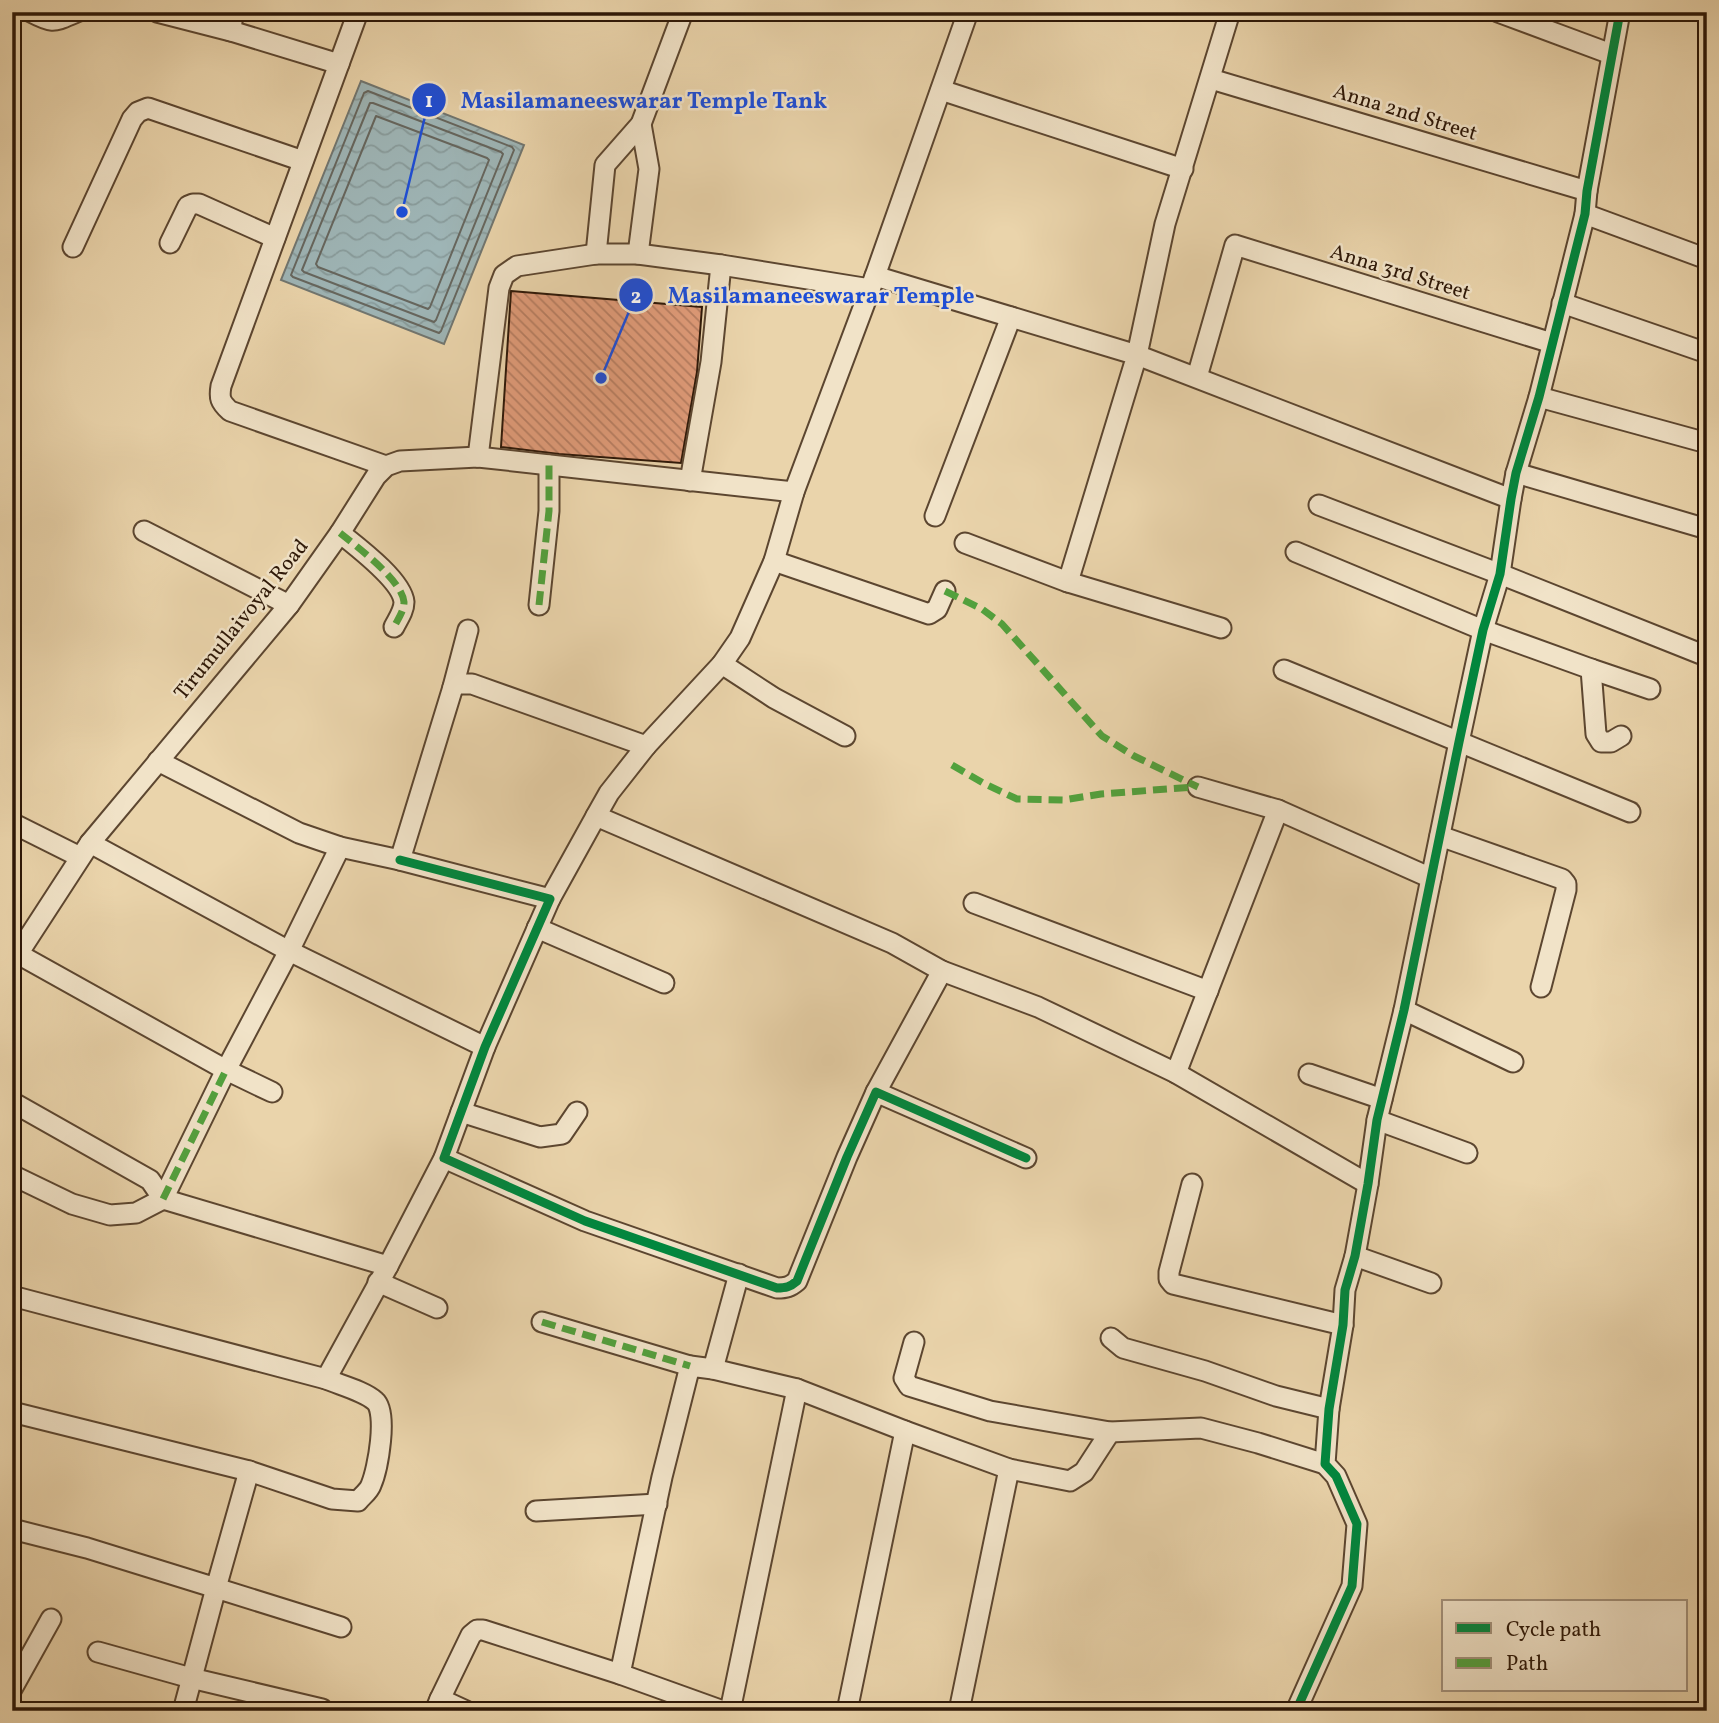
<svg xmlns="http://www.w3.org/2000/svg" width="1719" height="1723" font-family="Vollkorn,serif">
	<defs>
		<pattern id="water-waves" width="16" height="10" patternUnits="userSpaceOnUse" patternTransform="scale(1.75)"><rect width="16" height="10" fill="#9eb5b6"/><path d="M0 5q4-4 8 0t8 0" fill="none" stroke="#889b9b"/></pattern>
		<pattern id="building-back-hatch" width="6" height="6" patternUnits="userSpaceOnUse" patternTransform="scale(1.75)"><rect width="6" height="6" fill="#e09b79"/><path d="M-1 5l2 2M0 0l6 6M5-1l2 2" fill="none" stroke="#b67d61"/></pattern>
	</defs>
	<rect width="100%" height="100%" fill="#ead4ab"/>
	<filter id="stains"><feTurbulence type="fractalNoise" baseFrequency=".00286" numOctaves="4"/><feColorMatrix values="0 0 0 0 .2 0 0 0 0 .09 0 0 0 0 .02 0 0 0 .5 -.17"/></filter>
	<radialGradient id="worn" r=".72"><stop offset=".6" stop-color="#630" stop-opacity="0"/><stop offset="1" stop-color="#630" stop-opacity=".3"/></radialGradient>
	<path fill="url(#water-waves)" stroke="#717670" stroke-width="2" d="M361 81 524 145 444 344 281 280Z"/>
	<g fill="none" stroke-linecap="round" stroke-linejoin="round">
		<g stroke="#66665e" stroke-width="2">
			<path d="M368 91 512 147 514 150 441 331 439 333 293 277 291 275 364 93Z"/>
			<path d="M370 103H373L501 152 503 154 436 320 434 322 304 272 302 270Z"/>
			<path d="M376 116 487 158 489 160 430 307 428 309 318 267 316 264Z"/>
		</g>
	</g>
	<path fill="url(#building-back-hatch)" stroke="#2d1707" stroke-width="2" d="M511 291 702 307 697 372 681 463 559 454 501 447Z"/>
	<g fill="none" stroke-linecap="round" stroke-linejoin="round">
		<defs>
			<g id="minor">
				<path d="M31 12C54 24 53 22 77 12"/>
				<path d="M157 12 231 31 339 64"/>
				<path d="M358 12 221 386C219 398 220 402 230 411L386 466"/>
				<path d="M683 12 641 124 605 165 596 254H638L721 265 870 289"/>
				<path d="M1230 12 1165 224 1137 355 1511 499"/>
				<path d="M1498 12 1611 54"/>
				<path d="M231 31 233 12"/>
				<path d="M1211 79 1587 191"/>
				<path d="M941 90 1183 169"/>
				<path d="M1585 214 1707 259"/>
				<path d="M170 243 188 206 193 204H199L275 238"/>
				<path d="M73 247 132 119 138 112 148 108 303 161"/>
				<path d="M638 254 649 169 641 124"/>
				<path d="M875 276 1137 355 1068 582"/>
				<path d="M1562 303 1707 353"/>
				<path d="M1197 377 1235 245 1552 343"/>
				<path d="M1539 397 1707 443"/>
				<path d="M478 457 499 288 504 275 517 266 596 254"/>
				<path d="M1516 473 1707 529"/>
				<path d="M690 481 711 362 721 265"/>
				<path d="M1319 505 1500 574 1701 654"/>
				<path d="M935 516 1011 317"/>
				<path d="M144 531 289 605"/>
				<path d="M340 533C356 546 402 580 404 602 404 611 398 619 394 627"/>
				<path d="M965 543 1068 582 1221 628"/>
				<path d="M1296 552 1483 630 1591 669 1596 734 1601 742H1611L1621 736"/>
				<path d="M774 561 929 614 937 609 945 591"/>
				<path d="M539 605 549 511V465"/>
				<path d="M722 664 774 698 845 736"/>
				<path d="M1591 669 1650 689"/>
				<path d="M1284 670 1630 812"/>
				<path d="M453 687 458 684H472L646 746 722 664 740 638 774 561 794 492 875 276 968 12"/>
				<path d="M158 761 299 833 340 847 400 860 453 687 468 630"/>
				<path d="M1198 787 1278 810 1431 878"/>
				<path d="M596 816 609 793 646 746"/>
				<path d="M12 823 80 857"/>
				<path d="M1440 836 1562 879 1566 884V890L1541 987"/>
				<path d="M90 843 289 951 485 1047"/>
				<path d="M400 860 550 899 485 1047 444 1158 585 1221 777 1288C786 1288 790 1287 797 1281L847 1157 876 1092 1026 1158"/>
				<path d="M550 899 596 816 892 943 942 971 1038 1007 1176 1073 1368 1184"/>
				<path d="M974 903 1208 991"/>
				<path d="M537 928 664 983"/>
				<path d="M18 954 226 1070 289 951 340 847"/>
				<path d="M12 963 90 843 289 605 340 533 376 476 386 466 400 461 478 457 794 492"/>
				<path d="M1404 1010 1513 1062"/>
				<path d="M1176 1073 1278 810"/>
				<path d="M1309 1074 1382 1099"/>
				<path d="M876 1092 942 971"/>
				<path d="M12 1102 150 1180 163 1199 388 1266"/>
				<path d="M461 1112 540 1137 562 1134 577 1112"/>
				<path d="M1377 1120 1467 1153"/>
				<path d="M12 1175 72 1204 110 1215 136 1213 163 1199 226 1070 272 1092"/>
				<path d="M1192 1184 1169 1272V1279L1173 1284 1343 1325"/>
				<path d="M1355 1256 1431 1283"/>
				<path d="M378 1282 437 1308"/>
				<path d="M12 1296 326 1379C340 1385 364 1391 375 1401 388 1412 378 1469 371 1485 369 1491 362 1496 358 1501L332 1499 249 1471 12 1412"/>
				<path d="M542 1322 690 1366"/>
				<path d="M1111 1338 1123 1348 1205 1371 1276 1396 1329 1409"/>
				<path d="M914 1342 904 1378 909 1386 990 1411 1110 1432 1201 1428 1258 1443 1325 1464"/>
				<path d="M713 1369 739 1274"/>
				<path d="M326 1379 388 1266 444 1158"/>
				<path d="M1009 1469 1070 1481 1084 1472 1110 1432"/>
				<path d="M536 1511 657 1504"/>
				<path d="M12 1529 87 1548 216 1588 249 1471"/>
				<path d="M98 1652 191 1678 322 1709"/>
				<path d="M12 1689 51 1619"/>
				<path d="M440 1699 471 1635 477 1630H483L620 1674"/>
				<path d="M183 1711 216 1588 341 1627"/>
				<path d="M435 1711 440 1699 466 1711"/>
				<path d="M723 1711 620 1674 662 1477 690 1366 713 1369 797 1389 905 1431 1009 1469 959 1711"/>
				<path d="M730 1711 797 1389"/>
				<path d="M847 1711 905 1431"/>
				<path d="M1296 1711 1352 1586 1357 1524 1336 1476 1325 1464 1329 1409 1343 1325 1345 1290 1355 1256 1368 1184 1377 1120 1404 1010 1459 742 1483 630 1500 574 1511 499 1516 473 1539 397 1585 214 1587 191 1620 12"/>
			</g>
		</defs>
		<use href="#minor" stroke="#5c4630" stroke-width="23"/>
		<use href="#minor" stroke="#f1e3c8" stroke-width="19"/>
		<g stroke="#52a13d" stroke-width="7" stroke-dasharray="14 7" stroke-linecap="butt">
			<path d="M340 533C356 546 402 580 404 602 404 611 398 619 394 627"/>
			<path d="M945 591 982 609 1002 624 1102 736 1134 756 1198 787"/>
			<path d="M539 605 549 511V465"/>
			<path d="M952 765 983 783 1017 799 1063 800 1101 794 1194 787"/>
			<path d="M163 1199 226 1070"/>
			<path d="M542 1322 690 1366"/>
		</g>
		<defs>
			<g id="cycleway">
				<path d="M400 860 550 899 485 1047 444 1158 585 1221 777 1288C786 1288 790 1287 797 1281L847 1157 876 1092 1026 1158"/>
				<path d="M1296 1711 1352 1586 1357 1524 1336 1476 1325 1464 1329 1409 1343 1325 1345 1290 1355 1256 1368 1184 1377 1120 1404 1010 1459 742 1483 630 1500 574 1511 499 1516 473 1539 397 1585 214 1587 191 1620 12"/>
			</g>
		</defs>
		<use href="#cycleway" stroke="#f1e3c8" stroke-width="13"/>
		<use href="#cycleway" stroke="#00873e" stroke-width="9"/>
	</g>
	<g text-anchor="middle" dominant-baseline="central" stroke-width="5" stroke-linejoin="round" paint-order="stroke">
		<g font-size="21" fill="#2d1707" stroke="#f1e3c8">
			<text transform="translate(1405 113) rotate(17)">Anna 2nd Street</text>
			<text transform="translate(1400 273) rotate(17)">Anna 3rd Street</text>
			<text transform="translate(242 620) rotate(-51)">Tirumullaivoyal Road</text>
		</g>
	</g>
	<path fill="none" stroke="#1d4ed8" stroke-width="2.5" d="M402 212L429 100M601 378L636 295"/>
	<g fill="#1d4ed8" stroke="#f1e3c8" stroke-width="2.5">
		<circle cx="402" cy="212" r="7"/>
		<circle cx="601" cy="378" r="7"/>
		<circle cx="429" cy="100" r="18"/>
		<circle cx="636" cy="295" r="18"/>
	</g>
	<g font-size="21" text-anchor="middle" font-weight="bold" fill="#fff">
		<text x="429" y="107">1</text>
		<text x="636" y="303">2</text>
	</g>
	<g font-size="23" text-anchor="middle" font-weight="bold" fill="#1d4ed8" stroke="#f1e3c8" stroke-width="5" stroke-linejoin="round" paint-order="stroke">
		<text x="644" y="108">Masilamaneeswarar Temple Tank</text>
		<text x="821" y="303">Masilamaneeswarar Temple</text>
	</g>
	<rect width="1719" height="1723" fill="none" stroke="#ead4ab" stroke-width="42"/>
	<rect x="14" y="14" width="1691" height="1695" fill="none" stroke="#2d1707" stroke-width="3.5"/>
	<rect x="21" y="21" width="1677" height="1681" fill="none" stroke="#2d1707" stroke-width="2"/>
	<rect x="1442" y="1600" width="245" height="91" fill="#f1e3c8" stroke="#a3917b" stroke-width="2"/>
	<rect x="1456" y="1623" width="35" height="10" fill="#00873e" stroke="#a3917b" stroke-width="2"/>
	<text x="1506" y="1636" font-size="21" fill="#2d1707">Cycle path</text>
	<rect x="1456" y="1658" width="35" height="10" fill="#52a13d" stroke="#a3917b" stroke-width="2"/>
	<text x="1506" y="1670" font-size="21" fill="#2d1707">Path</text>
	<rect width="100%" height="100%" filter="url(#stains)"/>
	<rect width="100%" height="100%" fill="url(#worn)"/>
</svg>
